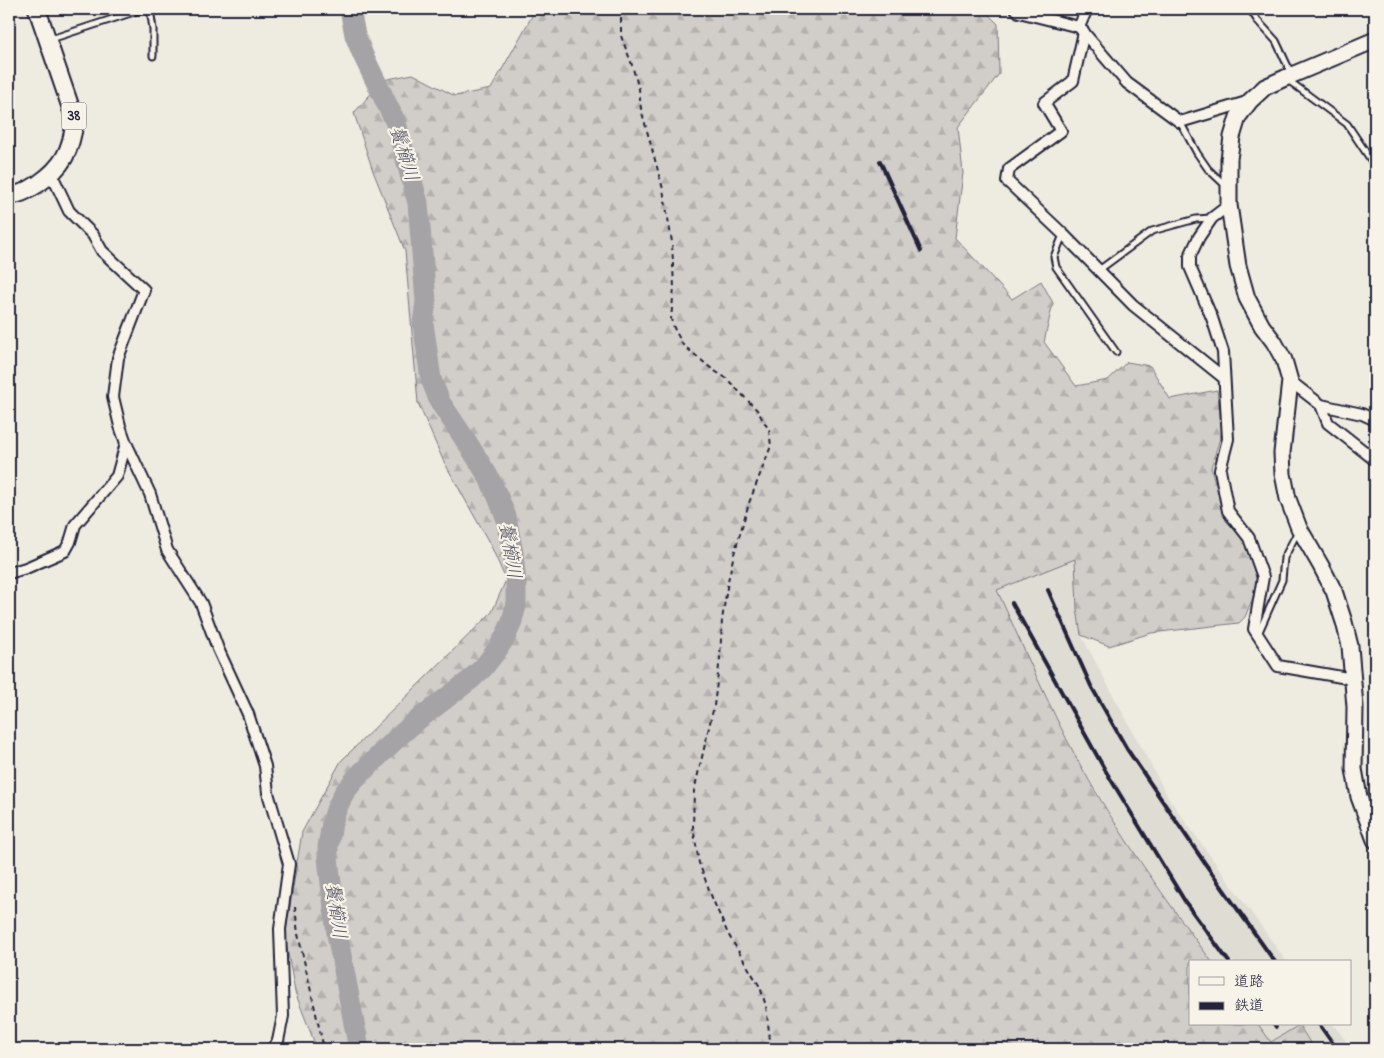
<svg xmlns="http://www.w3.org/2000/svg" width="1384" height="1058" font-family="'Indie Flower','Klee One',sans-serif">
	<defs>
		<pattern id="forest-firs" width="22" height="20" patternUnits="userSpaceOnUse" patternTransform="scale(1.25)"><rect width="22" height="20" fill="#d1cdc9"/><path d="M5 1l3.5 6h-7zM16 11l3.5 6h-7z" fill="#b3b0ae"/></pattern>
	</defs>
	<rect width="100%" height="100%" fill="#eeebe1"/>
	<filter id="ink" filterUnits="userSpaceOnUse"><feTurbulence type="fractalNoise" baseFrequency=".02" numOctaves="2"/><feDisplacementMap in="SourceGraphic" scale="10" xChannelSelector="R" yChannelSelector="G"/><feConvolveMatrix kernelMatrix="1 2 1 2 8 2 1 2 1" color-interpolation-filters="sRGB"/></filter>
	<g filter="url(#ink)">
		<g fill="#dfdcd4">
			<path d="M1076 558 1077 609 1081 635 1169 799 1287 962H1212L1184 924 1123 835 1078 760 1031 667 997 590Z"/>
			<path d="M1258 1024H1333L1352 1049H1314L1299 1025 1271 1042Z"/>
		</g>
		<path fill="url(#forest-firs)" stroke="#7a7882" d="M531 9H983L998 24 999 74 958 127 963 173 955 238 1012 299 1041 281 1053 303 1044 342 1076 386 1108 380 1127 362 1150 366 1170 399 1217 390 1222 431 1211 468 1226 521 1246 541 1258 585 1245 617 1239 623 1151 633 1109 646 1081 635 1077 609 1075 559 997 590C1023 647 1048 704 1077 759 1116 830 1164 897 1212 962H1190V1024H1258L1271 1042 1299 1025 1314 1049H317L295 992 285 937 302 832 341 761 492 612 506 580 491 546 443 460 418 403 405 251 373 171 354 113 383 80 413 74 455 96 491 89 532 16Z"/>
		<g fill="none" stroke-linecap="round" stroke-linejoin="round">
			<path stroke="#a6a3a6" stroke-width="21" d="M350 9 355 35 363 55 396 123 418 203 426 302 423 323 431 379 440 402 470 447 488 476 498 497 506 517 513 553 516 582V606L511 624 505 637 497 650 483 668 470 680 415 722 397 738 357 777 344 793 336 810 332 823 328 847V858L337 934 359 1049"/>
			<defs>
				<g id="lane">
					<path d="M150 9 153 29V56"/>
					<path d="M1250 9 1257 20 1276 41 1291 73"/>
					<path d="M51 39 143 9"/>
					<path d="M1288 80 1347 124 1375 166"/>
					<path d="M1180 122 1197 153 1208 169 1225 185"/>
					<path d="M1063 235 1054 257 1056 267 1116 352"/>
					<path d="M1099 270 1152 231 1196 219 1211 218"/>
					<path d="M1258 634 1282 580 1284 558 1298 531"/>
				</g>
				<g id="street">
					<path d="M1016 9 1019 12 1079 27 1127 83 1180 122 1250 101"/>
					<path d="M1079 27 1087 9"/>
					<path d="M1084 32 1073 81 1044 103 1061 131 1009 169 1007 181 1063 234 1133 305 1224 378"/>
					<path d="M52 175 69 211 93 235 102 251 144 290 118 358 113 397 120 426 126 443 150 494 167 550 201 603 218 649 248 714 265 766 268 793 289 864 280 929 283 1016 278 1041 272 1049"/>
					<path d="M1229 205 1212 218 1199 237 1190 256V267L1212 318 1223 352 1228 439 1220 470 1228 511 1249 538 1263 577 1254 629 1278 666 1353 679"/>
					<path d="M1290 381 1321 405 1362 414 1375 420"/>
					<path d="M1321 405 1328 423 1375 460"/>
					<path d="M9 573 26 568 65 551 70 542 75 525 117 476 126 443"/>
				</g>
				<path id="secondary" d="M1375 40 1285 78 1265 87 1250 101 1238 117 1232 137 1229 159V205L1238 266 1247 298 1262 326 1274 342 1284 360 1290 381 1282 453 1283 474 1288 499 1299 528 1321 566 1334 591 1344 622 1350 646 1355 707 1354 769 1359 797 1375 840"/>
				<path id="primary" d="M9 196C19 195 29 190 38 184 63 167 71 151 75 120L37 9"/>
			</defs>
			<use href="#lane" stroke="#22223b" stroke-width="9"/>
			<use href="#street" stroke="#22223b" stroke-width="14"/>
			<use href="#secondary" stroke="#22223b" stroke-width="19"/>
			<use href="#primary" stroke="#22223b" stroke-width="20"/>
			<g stroke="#22223b" stroke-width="2" stroke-dasharray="5 4" stroke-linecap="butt">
				<path d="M621 9V36L631 62 639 89 641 109 663 189 672 242 674 288 671 319 674 328 683 345 713 370 726 378 757 410 769 430 771 446 749 503 734 554 728 581 722 620 720 658 714 706 694 791 693 827 699 863 713 900 728 934 760 987 766 1006 771 1049"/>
				<path d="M295 907 298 934 324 1049"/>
			</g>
			<use href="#lane" stroke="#f7f3e8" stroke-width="5"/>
			<use href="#street" stroke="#f7f3e8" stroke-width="10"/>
			<use href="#secondary" stroke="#f7f3e8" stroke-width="15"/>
			<use href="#primary" stroke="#f7f3e8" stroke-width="16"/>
			<g stroke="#22223b" stroke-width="4">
				<path d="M880 161 921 251"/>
				<path d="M1048 590 1091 686 1127 749 1204 862 1275 962"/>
				<path d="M1012 603 1105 770 1186 903 1229 962"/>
				<path d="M1274 1024 1276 1027"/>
				<path d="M1319 1024 1336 1048"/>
			</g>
		</g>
	</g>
	<g text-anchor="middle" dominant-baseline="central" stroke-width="4.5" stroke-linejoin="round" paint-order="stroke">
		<rect fill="#f7f3e8" stroke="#62616f" stroke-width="1" x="61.5" y="102.5" width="25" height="27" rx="4"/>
		<g font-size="16" font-weight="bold" fill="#22223b">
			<text x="74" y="116">38</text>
		</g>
		<g font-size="19" font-style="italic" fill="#504f60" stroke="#f7f3e8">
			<text transform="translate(403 154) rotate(73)">鬢櫛川</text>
			<text transform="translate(509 551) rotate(81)">鬢櫛川</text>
			<text transform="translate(335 911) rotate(82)">鬢櫛川</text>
		</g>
	</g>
	<rect width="1384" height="1058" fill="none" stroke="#f7f3e8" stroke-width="30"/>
	<rect x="15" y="15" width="1354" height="1028" fill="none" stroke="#22223b" stroke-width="2" filter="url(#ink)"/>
	<rect x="1189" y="960" width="162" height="65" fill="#f7f3e8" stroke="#a29fa3"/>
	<rect x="1199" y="977" width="25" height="8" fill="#f7f3e8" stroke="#a29fa3"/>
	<text x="1234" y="986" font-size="15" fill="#22223b">道路</text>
	<rect x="1199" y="1002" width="25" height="8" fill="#22223b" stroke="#a29fa3"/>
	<text x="1234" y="1010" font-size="15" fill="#22223b">鉄道</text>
</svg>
